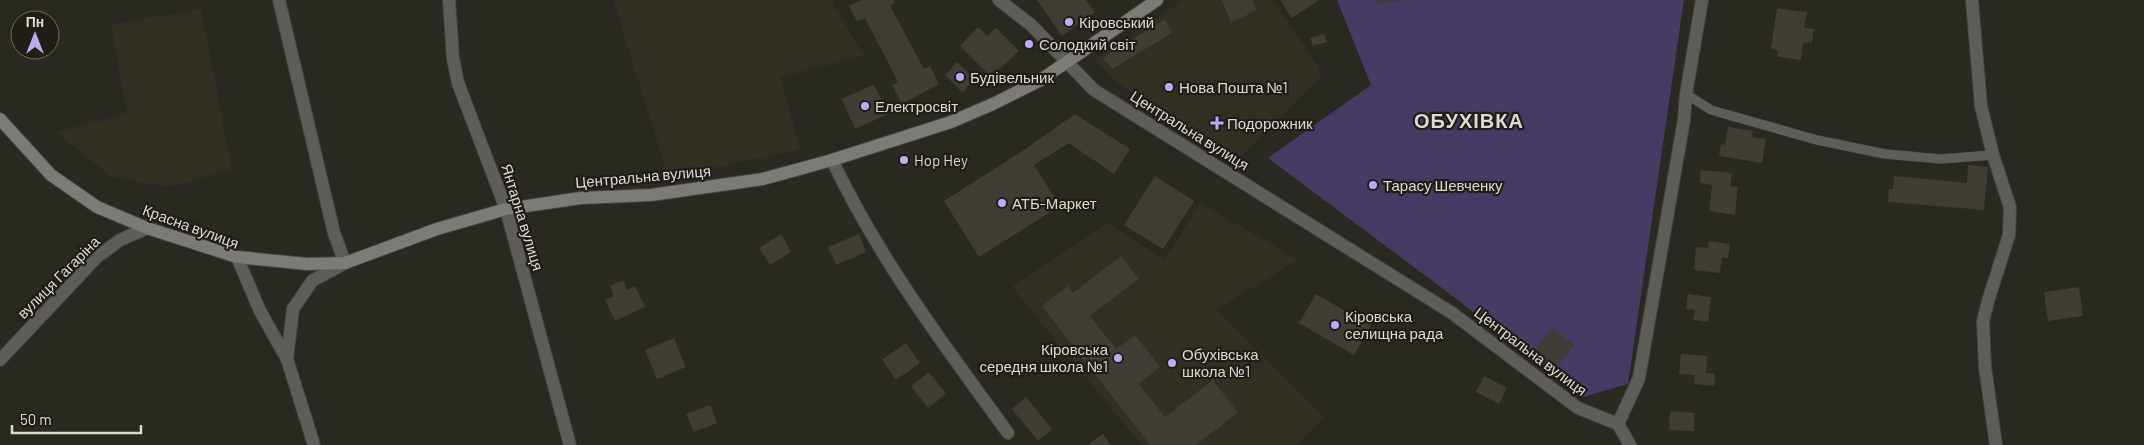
<svg xmlns="http://www.w3.org/2000/svg" width="2144" height="445" font-family="Barlow,sans-serif">
	<rect width="100%" height="100%" fill="#292821"/>
	<g fill="#312f22">
		<path d="M613 0H835L832 2 864 56 781 77 800 150 668 177Z"/>
		<path d="M1184 0H1272L1313 58 1322 76 1238 159 1115 81 1095 59Z"/>
		<path d="M201 9 232 170 167 187 112 177 55 132 127 114 111 24Z"/>
		<path d="M1200 203 1298 259 1217 310 1324 417 1296 445H1141L1012 287 1108 222 1165 260Z"/>
	</g>
	<path fill="#453b65" d="M1337 0H1684L1628 384 1580 398 1458 300 1268 158 1371 85Z"/>
	<g fill="#3f3d36">
		<path d="M861 0H894L895 3 890 6 924 69 930 66 939 84 902 104 892 85 898 82 865 18 857 21 849 6Z"/>
		<path d="M1037 0H1086L1095 12 1062 36Z"/>
		<path d="M1222 0H1252L1257 10 1231 23Z"/>
		<path d="M1280 0H1319L1292 18Z"/>
		<path d="M1375 0H1400V1L1376 4Z"/>
		<path d="M1777 8 1807 12 1804 28 1814 29 1812 43 1803 42 1801 60 1778 57V51L1771 48Z"/>
		<path d="M1165 19 1172 33 1112 69 1103 58Z"/>
		<path d="M978 27 987 36 996 28 1019 51 991 77 960 46Z"/>
		<path d="M1324 34 1327 42 1313 46 1310 38Z"/>
		<path d="M957 62 975 80 962 92 945 75Z"/>
		<path d="M874 84 888 114 855 129 842 99Z"/>
		<path d="M1075 114 1130 149 1114 174 1069 143 1034 165 1060 206 979 257 944 201 1024 150Z"/>
		<path d="M1728 127 1753 131 1752 137 1766 139 1762 163 1719 156 1721 144 1725 145Z"/>
		<path d="M1968 165 1988 167 1984 210 1888 202 1889 189H1893L1894 176 1967 183Z"/>
		<path d="M1701 170 1732 173 1730 186 1738 187 1735 215 1709 211 1712 185 1700 183Z"/>
		<path d="M1155 176 1194 201 1163 249 1124 225Z"/>
		<path d="M781 234 791 252 770 265 759 248Z"/>
		<path d="M859 234 866 252 836 265 828 247Z"/>
		<path d="M1709 241 1730 244 1728 258 1722 257 1720 273 1694 270 1696 247 1708 248Z"/>
		<path d="M1121 256 1139 279 1090 316 1116 349 1135 335 1160 367 1139 384 1165 417 1213 380 1238 413 1196 445H1150L1042 306 1068 286 1073 293Z"/>
		<path d="M623 280 627 290 635 286 645 307 615 321 605 300 614 296 610 286Z"/>
		<path d="M2079 287 2083 316 2048 321 2044 292Z"/>
		<path d="M1316 294 1371 326 1354 355 1299 323Z"/>
		<path d="M1688 294 1711 297 1708 322 1693 320 1695 310 1686 309Z"/>
		<path d="M1552 328 1574 345 1555 370 1533 353Z"/>
		<path d="M674 338 686 367 657 379 645 350Z"/>
		<path d="M906 343 920 363 896 380 882 360Z"/>
		<path d="M1681 354 1707 356 1706 373 1715 374 1714 386 1694 384 1695 375 1679 374Z"/>
		<path d="M929 372 946 394 928 408 911 386Z"/>
		<path d="M1484 376 1507 388 1499 404 1476 392Z"/>
		<path d="M1026 397 1052 429 1038 441 1012 409Z"/>
		<path d="M710 405 717 423 694 432 686 414Z"/>
		<path d="M1670 411 1694 413V431L1669 430Z"/>
		<path d="M1103 434 1111 445H1087Z"/>
	</g>
	<g fill="none" stroke-linecap="round" stroke-linejoin="round">
		<defs>
			<path id="lane" d="M1686 94 1711 110 1817 140 1885 154 1941 159 1993 155"/>
			<g id="street">
				<path d="M279 0 334 233 345 263 312 281 293 309 287 359"/>
				<path d="M449 0 453 58 458 83 506 209 570 445"/>
				<path d="M999 0 1031 25 1094 90 1452 313 1578 408 1618 424"/>
				<path d="M1972 0 1981 106 1993 155 2010 207 2009 235 1988 301 1983 321 1985 367 1996 445"/>
				<path d="M832 160C879 259 944 345 1008 433"/>
				<path d="M237 257 260 311 287 359 314 445"/>
				<path d="M0 360 97 257 120 240 147 228"/>
				<path d="M1618 424 1639 378 1684 120 1686 94 1702 0"/>
				<path d="M1618 424 1630 445"/>
			</g>
			<path id="secondary" d="M0 119 51 175 97 207 147 228 237 257 307 264 345 263 437 229 506 209 581 198 651 195 763 179 832 160 951 122 993 104 1039 81 1157 0"/>
		</defs>
		<use href="#lane" stroke="#45443e" stroke-width="10"/>
		<use href="#street" stroke="#45443e" stroke-width="14"/>
		<use href="#secondary" stroke="#45443e" stroke-width="14"/>
		<use href="#lane" stroke="#5e5d5a" stroke-width="9"/>
		<use href="#street" stroke="#5e5d5a" stroke-width="12"/>
		<use href="#secondary" stroke="#7d7b76" stroke-width="12"/>
	</g>
	<g fill="#bbaaf6" stroke="#201e17" stroke-width="2">
		<circle cx="1069" cy="22" r="5"/>
		<circle cx="1029" cy="44" r="5"/>
		<circle cx="960" cy="77" r="5"/>
		<circle cx="1169" cy="87" r="5"/>
		<circle cx="865" cy="106" r="5"/>
		<path d="M1214.5 115.5h5v5h5v5h-5v5h-5v-5h-5v-5h5z"/>
		<circle cx="904" cy="160" r="5"/>
		<circle cx="1373" cy="185" r="5"/>
		<circle cx="1002" cy="203" r="5"/>
		<circle cx="1335" cy="325" r="5"/>
		<circle cx="1118" cy="358" r="5"/>
		<circle cx="1172" cy="363" r="5"/>
	</g>
	<g text-anchor="middle" dominant-baseline="central" stroke-width="4.5" stroke-linejoin="round" paint-order="stroke">
		<g font-size="15" fill="#dad9d4" stroke="#201e17" text-anchor="start">
			<text x="1079" y="22">Кіровський</text>
			<text x="1039" y="44">Солодкий світ</text>
			<text x="970" y="77">Будівельник</text>
			<text x="1179" y="87">Нова Пошта №1</text>
			<text x="875" y="106">Електросвіт</text>
			<text x="1227" y="123">Подорожник</text>
			<text x="914" y="160">Hop Hey</text>
			<text x="1383" y="185">Тарасу Шевченку</text>
			<text x="1012" y="203">АТБ-Маркет</text>
			<text x="1345" y="316">Кіровська<tspan x="1345" dy="17">селищна рада</tspan></text>
			<text x="1108" y="349" text-anchor="end">Кіровська<tspan x="1108" dy="17">середня школа №1</tspan></text>
			<text x="1182" y="354">Обухівська<tspan x="1182" dy="17">школа №1</tspan></text>
		</g>
		<g font-size="15" fill="#dad9d4" stroke="#201e17">
			<text transform="translate(1190 130) rotate(32)">Центральна вулиця</text>
			<text transform="translate(643 176) rotate(-5)">Центральна вулиця</text>
			<text transform="translate(523 217) rotate(73)">Янтарна вулиця</text>
			<text transform="translate(191 226) rotate(20)">Красна вулиця</text>
			<text transform="translate(58 277) rotate(-45)">вулиця Гагаріна</text>
			<text transform="translate(1531 351) rotate(37)">Центральна вулиця</text>
		</g>
		<g font-size="20" font-weight="bold" letter-spacing="1" fill="#dad9d4" stroke="#201e17">
			<text x="1469" y="120">ОБУХІВКА</text>
		</g>
	</g>
	<g transform="translate(35 35)"><circle r="24" fill="#201e17" stroke="#6a6963"/>
	<path d="M0-4L9 19L0 12L-9 19Z" fill="#bbaaf6"/>
	<text y="-8" font-size="14" font-weight="bold" text-anchor="middle" fill="#dad9d4">Пн</text>
	</g>
	<path d="M12 425v8h129v-8" fill="none" stroke="#dad9d4" stroke-width="2.5"/>
	<text x="20" y="425" font-size="15" fill="#dad9d4" stroke="#201e17" stroke-width="4" paint-order="stroke">50 m</text>
</svg>
